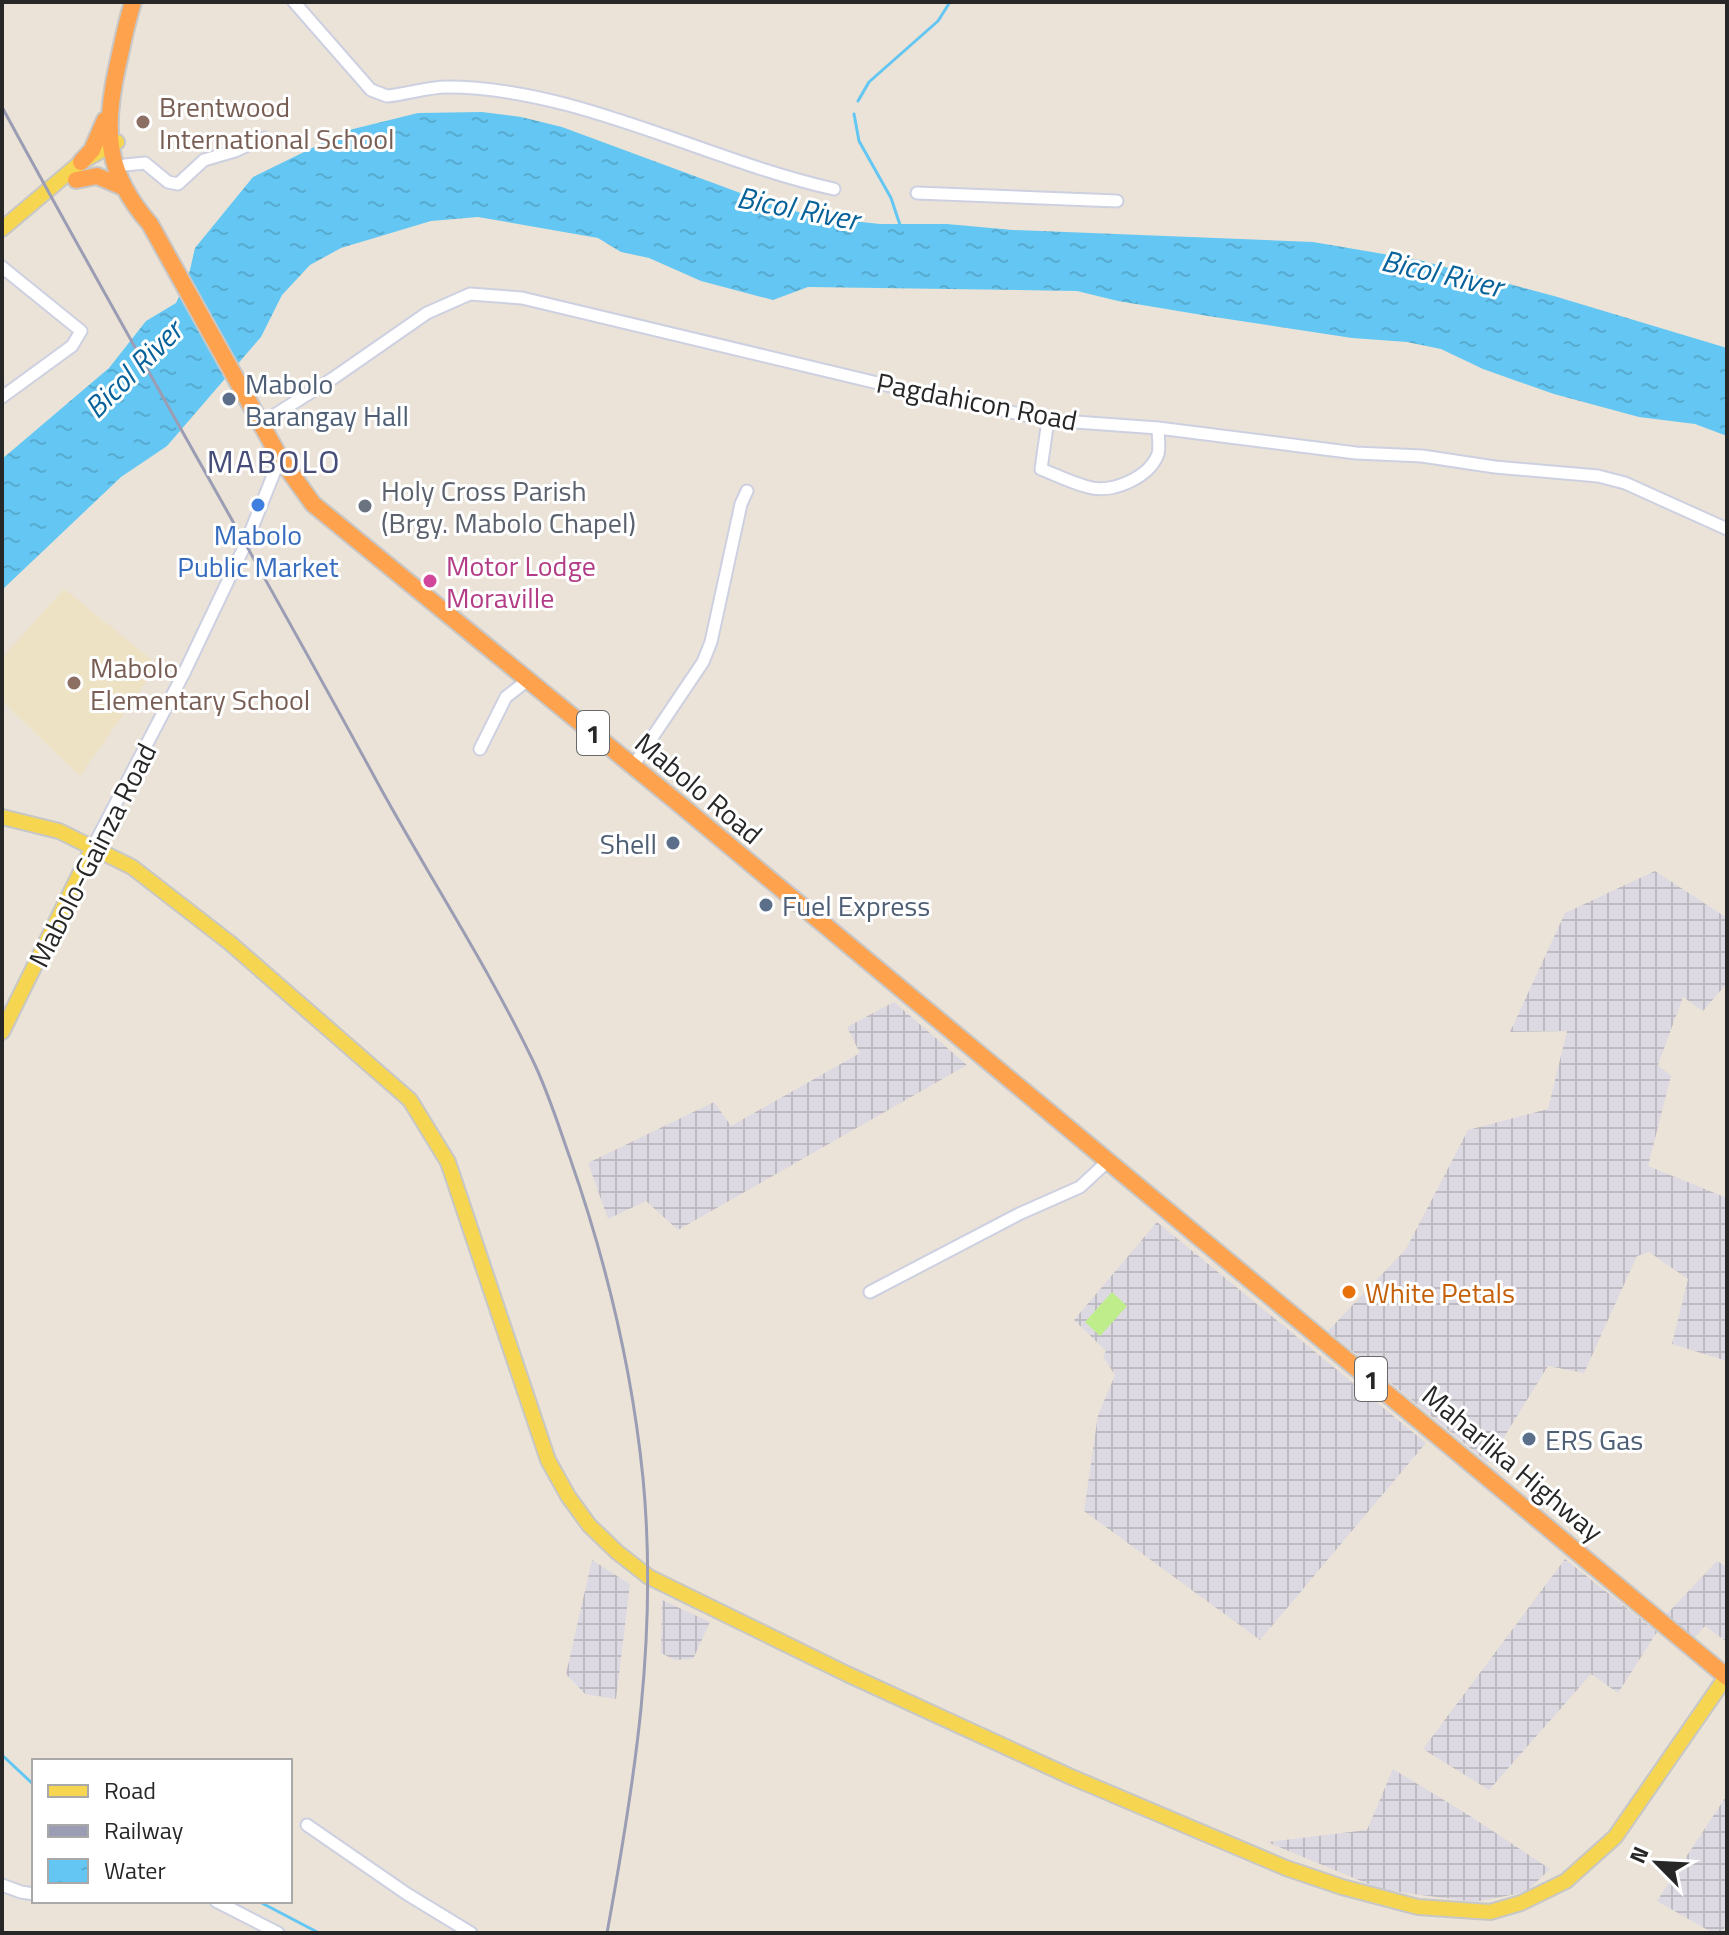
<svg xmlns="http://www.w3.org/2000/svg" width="1729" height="1935" font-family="'Titillium Web',sans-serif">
	<defs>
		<pattern id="industrial-grid" width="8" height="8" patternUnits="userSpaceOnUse" patternTransform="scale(2)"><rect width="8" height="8" fill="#dcd9e2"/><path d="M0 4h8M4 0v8" fill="none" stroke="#bdbac2"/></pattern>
		<pattern id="water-ripples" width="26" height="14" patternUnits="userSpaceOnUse" patternTransform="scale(2)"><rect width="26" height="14" fill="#64c7f3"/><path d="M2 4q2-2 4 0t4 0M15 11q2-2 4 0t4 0" fill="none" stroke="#57abd0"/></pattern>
	</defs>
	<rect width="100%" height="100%" fill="#ebe3d7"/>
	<g fill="url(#industrial-grid)">
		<path d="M1655 871 1727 918V983L1703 1011 1683 997 1658 1065 1671 1076 1648 1166 1727 1198V1361L1672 1344 1688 1279 1649 1252 1637 1256 1584 1373 1548 1366 1488 1463 1328 1331 1406 1249 1468 1130 1548 1109 1567 1031 1510 1032 1565 913Z"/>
		<path d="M894 1002 967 1065 678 1230 646 1201 608 1219 588 1163 714 1102 731 1126 860 1053 847 1027Z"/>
		<path d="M1157 1222 1426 1443 1260 1640 1084 1511 1098 1415 1115 1375 1103 1357 1106 1351 1074 1320Z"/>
		<path d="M1565 1559 1657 1632 1618 1693 1591 1674 1489 1790 1423 1749Z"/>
		<path d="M592 1560 630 1584 616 1699 585 1694 566 1674Z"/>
		<path d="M1717 1561 1727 1567V1642L1705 1626 1692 1640 1664 1617Z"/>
		<path d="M662 1600 710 1622 693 1659 675 1660 661 1653Z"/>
		<path d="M1393 1769 1470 1816 1550 1869 1526 1892 1475 1902 1383 1890 1267 1842 1367 1830Z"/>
		<path d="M1727 1795V1923L1722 1933H1713L1657 1901Z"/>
	</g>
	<path fill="#eee2c5" d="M64 589 158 665 80 776 2 701V658Z"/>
	<path fill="#bfed8b" d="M1112 1292 1127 1306 1100 1336 1085 1322Z"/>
	<path fill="url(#water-ripples)" d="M482 112 521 117 562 127 770 204 816 217 880 224H947L1013 230 1313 242 1419 260 1554 296 1727 348V436L1695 424 1639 417 1554 394 1483 369 1441 349 1407 342 1352 338 1208 316 1118 301 1077 291 808 287 773 300 701 281 649 258 621 252 598 238 478 217 431 221 341 248 310 265 282 295 261 337 167 446 121 477 2 590V459L109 368 146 321 176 303 189 274 195 248 253 177 349 130 418 113Z"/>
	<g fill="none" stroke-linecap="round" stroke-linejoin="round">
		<g stroke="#64c7f3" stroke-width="3">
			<path d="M858 101 869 82 938 21 950 2"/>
			<path d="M854 114 859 141 891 198 901 228"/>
			<path d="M2 1755 34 1785"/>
			<path d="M258 1901 319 1933"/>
		</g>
		<defs>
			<g id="minor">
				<path d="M294 2 371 90 387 96C408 94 427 87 447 87 576 87 708 161 834 189"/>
				<path d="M125 165 145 163 168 182 178 184 204 160 235 151 264 138"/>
				<path d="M917 193 1117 201"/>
				<path d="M2 267 81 331 72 346 2 397"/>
				<path d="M1048 420 1041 469C1056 475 1072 483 1088 487 1111 494 1149 478 1158 454 1160 447 1158 436 1158 428"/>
				<path d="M260 424 332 379 427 313 470 294 522 298 907 390 1048 420 1158 428 1356 453 1422 456 1495 467 1598 476 1625 483 1727 529"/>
				<path d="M480 749 506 697 528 680"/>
				<path d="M633 766 703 662 711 642 741 504 747 491"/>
				<path d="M93 847 185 671 246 543 280 458"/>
				<path d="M870 1292 1019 1214 1080 1187 1108 1161"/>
				<path d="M307 1825 407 1894 471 1933"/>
				<path d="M2 1885 21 1892 34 1894"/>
				<path d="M216 1901 278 1933"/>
			</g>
			<g id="major">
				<path d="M2 229 81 162 117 142"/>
				<path d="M2 817 59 831 132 867 230 943 410 1100 448 1162 548 1460 568 1496 589 1525 617 1552 649 1577 847 1674 1069 1776 1286 1868 1342 1887 1418 1907 1490 1912 1521 1903 1566 1881 1615 1837 1726 1677"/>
				<path d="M2 1032 93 847"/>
			</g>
			<g id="highway">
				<path d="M133 2C126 24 122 46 117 68 103 132 106 174 150 224L280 458 313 504 677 802 1727 1677"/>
				<path d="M81 162 92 150 105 120"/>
				<path d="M76 180 97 176 123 187"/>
			</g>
		</defs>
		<use href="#minor" stroke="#cdd0e1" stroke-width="15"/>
		<use href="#major" stroke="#c7c7c7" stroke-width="18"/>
		<use href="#highway" stroke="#c7c7c7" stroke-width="20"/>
		<use href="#minor" stroke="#fff" stroke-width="11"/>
		<use href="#major" stroke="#f6d651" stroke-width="14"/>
		<use href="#highway" stroke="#ffa24e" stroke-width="16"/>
		<path stroke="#9a9db3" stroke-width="3" d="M2 107C124 332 253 553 375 778 427 874 488 966 535 1065 549 1095 559 1127 570 1158 606 1261 632 1369 643 1478 658 1635 635 1780 607 1933"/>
	</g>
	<g fill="#8d6e63" stroke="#fff" stroke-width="3">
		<circle cx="143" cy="122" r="8"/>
		<circle cx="74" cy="683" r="8"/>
	</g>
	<g fill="#5c6f8a" stroke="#fff" stroke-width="3">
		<circle cx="229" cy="399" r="8"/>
		<circle cx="673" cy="843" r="8"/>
		<circle cx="766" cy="905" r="8"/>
		<circle cx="1529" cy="1439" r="8"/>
	</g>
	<circle fill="#3f7fe0" stroke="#fff" stroke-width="3" cx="258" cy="505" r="8"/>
	<circle fill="#6b7280" stroke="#fff" stroke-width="3" cx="365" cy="506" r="8"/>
	<circle fill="#d1479c" stroke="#fff" stroke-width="3" cx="430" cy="581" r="8"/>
	<circle fill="#e8710a" stroke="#fff" stroke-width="3" cx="1349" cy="1292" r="8"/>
	<g text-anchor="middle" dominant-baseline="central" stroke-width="6" stroke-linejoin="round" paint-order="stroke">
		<g fill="#fff" stroke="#686868" stroke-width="2">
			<rect x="577" y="711" width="32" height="44" rx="6"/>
			<rect x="1355" y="1357" width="32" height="44" rx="6"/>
		</g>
		<g font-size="26" font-weight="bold" fill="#272727">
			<text x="593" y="733">1</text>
			<text x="1371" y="1379">1</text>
		</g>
		<g font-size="28" fill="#785e54" stroke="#fff" text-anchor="start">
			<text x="159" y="106">Brentwood<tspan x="159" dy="32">International School</tspan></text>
			<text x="90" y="667">Mabolo<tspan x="90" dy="32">Elementary School</tspan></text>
		</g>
		<g font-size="28" fill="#4e5e75" stroke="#fff" text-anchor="start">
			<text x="245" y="383">Mabolo<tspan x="245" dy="32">Barangay Hall</tspan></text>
			<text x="657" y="843" text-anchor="end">Shell</text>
			<text x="782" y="905">Fuel Express</text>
			<text x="1545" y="1439">ERS Gas</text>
		</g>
		<g font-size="28" fill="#272727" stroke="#fff">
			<text transform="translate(977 401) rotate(11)">Pagdahicon Road</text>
			<text transform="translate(699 788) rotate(40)">Mabolo Road</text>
			<text transform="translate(92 855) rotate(-63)">Mabolo-Gainza Road</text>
			<text transform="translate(1513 1463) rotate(40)">Maharlika Highway</text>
		</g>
		<g font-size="28" fill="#5b616d" stroke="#fff" text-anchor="start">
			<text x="381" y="490">Holy Cross Parish<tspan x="381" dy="32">(Brgy. Mabolo Chapel)</tspan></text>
		</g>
		<g font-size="28" fill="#366cbe" stroke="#fff">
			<text x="258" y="534">Mabolo<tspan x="258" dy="32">Public Market</tspan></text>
		</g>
		<g font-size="28" fill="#b23c85" stroke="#fff" text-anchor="start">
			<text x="446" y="565">Motor Lodge<tspan x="446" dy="32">Moraville</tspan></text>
		</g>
		<g font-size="28" fill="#c56008" stroke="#fff" text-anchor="start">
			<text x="1365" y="1292">White Petals</text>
		</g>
		<g font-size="30" font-style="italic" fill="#08629a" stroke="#fff">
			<text transform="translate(798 208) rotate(11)">Bicol River</text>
			<text transform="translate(1442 273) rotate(13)">Bicol River</text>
			<text transform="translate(133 369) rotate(-45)">Bicol River</text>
		</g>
		<g font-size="32" letter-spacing="2" fill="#464d79" stroke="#fff">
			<text x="274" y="461">MABOLO</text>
		</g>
	</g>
	<rect width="1729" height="1935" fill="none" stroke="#272727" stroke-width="8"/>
	<rect x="32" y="1759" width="260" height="144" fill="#ffffff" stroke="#a9a9a9" stroke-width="2"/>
	<rect x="48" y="1785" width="40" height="12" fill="#f6d651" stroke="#a9a9a9" stroke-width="2"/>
	<text x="104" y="1799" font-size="24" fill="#272727">Road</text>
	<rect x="48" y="1825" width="40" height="12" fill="#9a9db3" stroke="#a9a9a9" stroke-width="2"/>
	<text x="104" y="1839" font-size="24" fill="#272727">Railway</text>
	<rect x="48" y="1859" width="40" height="24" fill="url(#water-ripples)" stroke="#a9a9a9" stroke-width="2"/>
	<text x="104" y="1879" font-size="24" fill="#272727">Water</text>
	<g transform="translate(1657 1863) rotate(294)" stroke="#ffffff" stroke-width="6" paint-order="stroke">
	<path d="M0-6L14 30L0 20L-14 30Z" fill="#272727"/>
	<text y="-12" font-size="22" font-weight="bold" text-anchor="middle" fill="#272727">N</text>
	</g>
</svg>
